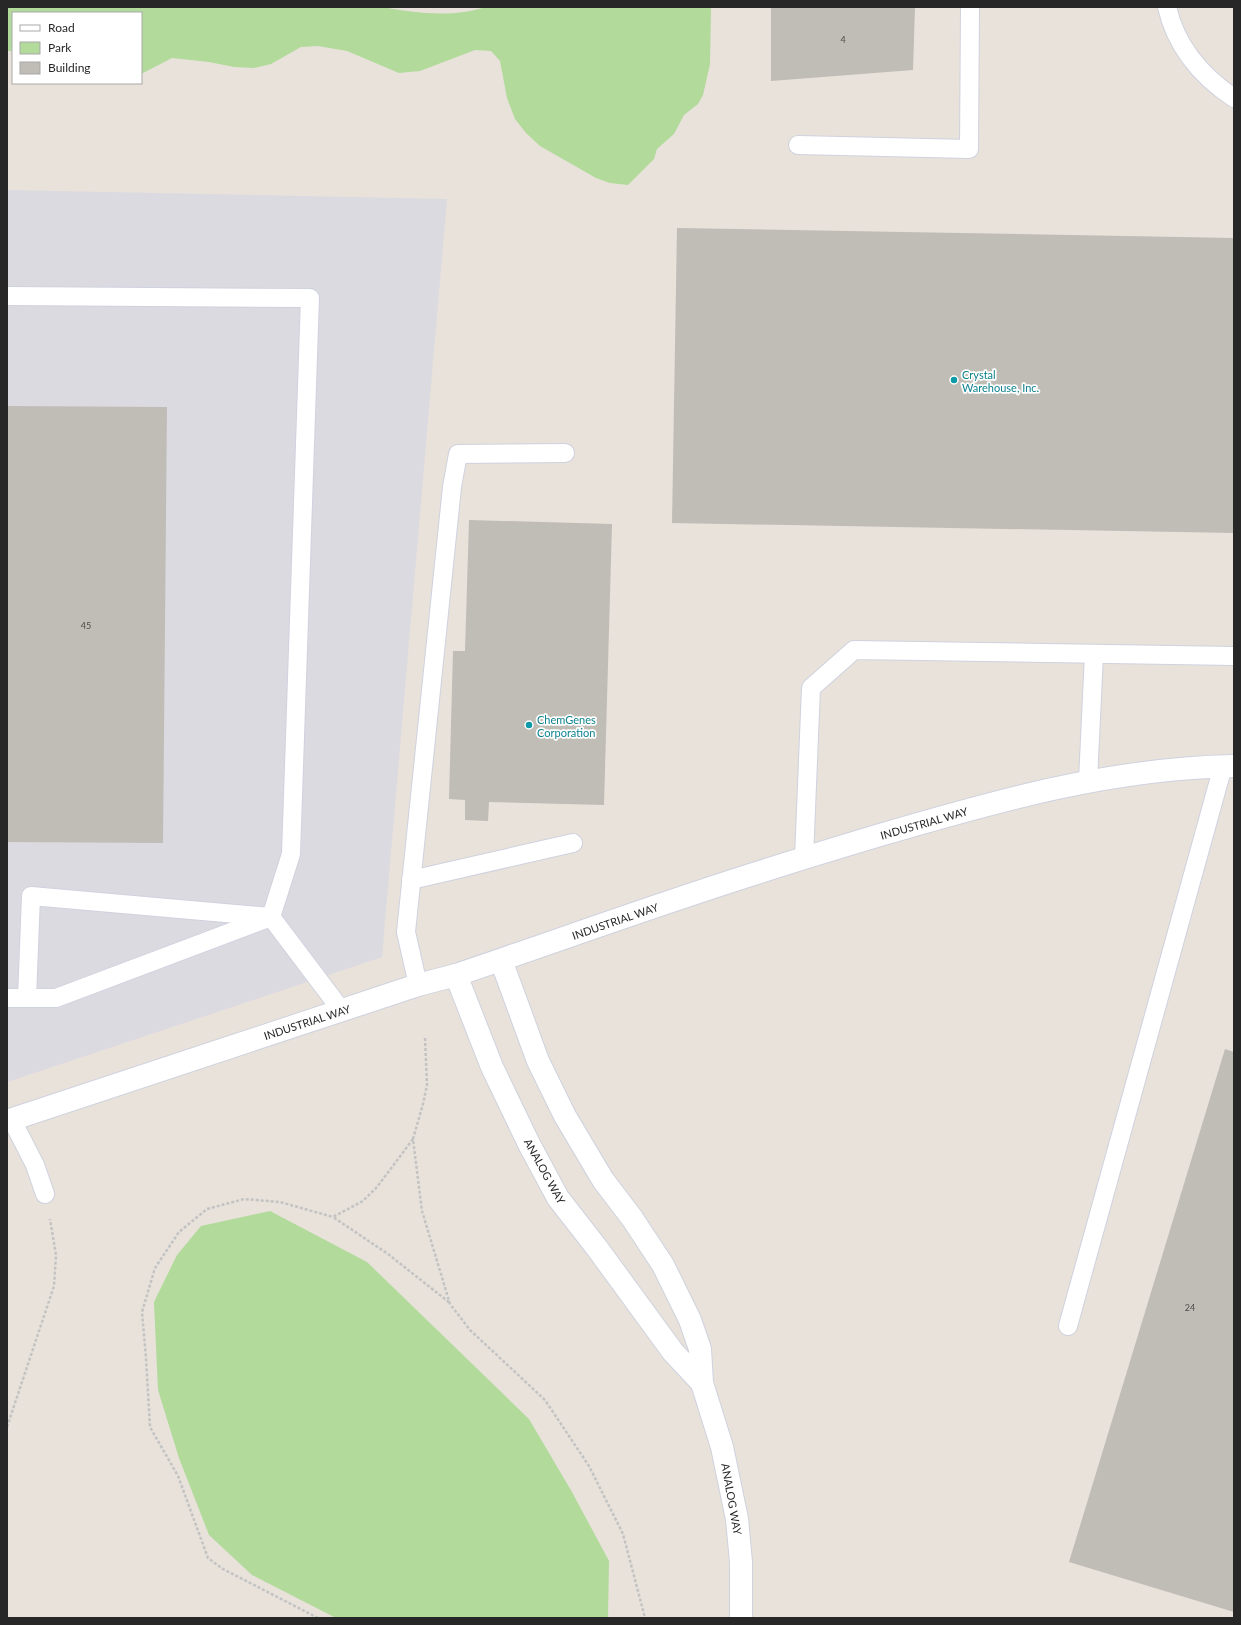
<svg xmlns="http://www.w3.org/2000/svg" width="1241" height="1625" font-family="Lato,sans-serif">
	<rect width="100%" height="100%" fill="#e8e2da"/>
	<path fill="#dcdae1" d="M7 190 447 199 382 957 7 1082Z"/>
	<g fill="#b1da9b">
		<path d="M7 7H382C415 13 453 18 485 7H711L710 64 703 95 698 104 684 115 674 134 657 149 654 159 628 185 610 183 596 178 540 146 526 133 515 119 507 98 500 61 491 51 475 50 420 71 399 73 347 51 318 46 301 47 271 64 254 68 234 67 209 62 172 58 141 74V13H13V51H7Z"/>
		<path d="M270 1211 367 1262 529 1419 572 1492 609 1561 608 1618H336L252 1575 209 1535 179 1458 158 1390 154 1302 177 1255 201 1226Z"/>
	</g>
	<g fill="#c0bcb6">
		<path d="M771 7H915L913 70 771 81Z"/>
		<path d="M677 228 1234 238V533L672 523Z"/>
		<path d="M7 406 167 407 163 843 7 842Z"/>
		<path d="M469 520 612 524 604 805 489 802 488 821 465 820V800L449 799 453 651H465Z"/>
		<path d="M1225 1049 1234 1052V1612L1069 1562Z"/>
	</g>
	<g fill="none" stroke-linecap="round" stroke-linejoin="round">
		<defs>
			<g id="lane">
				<path d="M1167 7C1176 46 1201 76 1234 98"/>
				<path d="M798 145 969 149 970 7"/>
				<path d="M7 296 310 298 291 854 271 917 31 896 27 998"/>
				<path d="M1088 781 1094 654"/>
				<path d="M804 858 811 688 854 650 1234 656"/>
				<path d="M411 880 573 843"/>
				<path d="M418 985 406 932 452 487 458 454 565 453"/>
				<path d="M7 998H56L271 917 342 1011"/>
				<path d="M12 1120 35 1165 45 1194"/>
				<path d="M1068 1326 1223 766"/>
			</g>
			<g id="street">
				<path d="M501 960 538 1061 565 1116 603 1180 632 1218 663 1265 690 1320 700 1349 702 1383 722 1447 737 1519 741 1562V1618"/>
				<path d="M456 975 492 1067 529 1144 558 1198 597 1248 673 1352 702 1383"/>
				<path d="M7 1121 418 985 456 975C557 941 658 904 760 872 800 859 840 847 880 835 996 801 1112 768 1234 766"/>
			</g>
		</defs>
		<use href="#lane" stroke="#cfd2df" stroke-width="20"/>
		<use href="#street" stroke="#cfd2df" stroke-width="24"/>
		<g stroke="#c3c3c3" stroke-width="2.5" stroke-dasharray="3 2" stroke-linecap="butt">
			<path d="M425 1038 427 1085 423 1104 413 1139 422 1211 450 1304 470 1330 545 1400 589 1466 623 1534 645 1618"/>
			<path d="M413 1139 377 1187 363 1201 333 1217 388 1254 450 1303"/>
			<path d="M7 1427 54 1286 56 1255 50 1219"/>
			<path d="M318 1618 223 1569 208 1558 178 1476 150 1427 146 1358 142 1312 155 1268 179 1232 207 1209 244 1199 280 1202 333 1217"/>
		</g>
		<use href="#lane" stroke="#fff" stroke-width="18"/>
		<use href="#street" stroke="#fff" stroke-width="22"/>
	</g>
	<g fill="#0f9aa8" stroke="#fff" stroke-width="1.5">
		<circle cx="954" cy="380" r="4"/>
		<circle cx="529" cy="725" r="4"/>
	</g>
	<g text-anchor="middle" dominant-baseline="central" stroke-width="3.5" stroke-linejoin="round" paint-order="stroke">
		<g font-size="9" fill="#4d4c4b">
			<text x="843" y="39">4</text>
			<text x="86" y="625">45</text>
			<text x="1190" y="1307">24</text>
		</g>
		<g font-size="11" fill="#0d838f" stroke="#fff" text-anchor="start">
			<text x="962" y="374">Crystal<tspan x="962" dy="13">Warehouse, Inc.</tspan></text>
			<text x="537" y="719">ChemGenes<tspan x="537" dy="13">Corporation</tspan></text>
		</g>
		<g font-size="11" fill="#272727" stroke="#fff">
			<text transform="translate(924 823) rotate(-16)">INDUSTRIAL WAY</text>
			<text transform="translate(615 921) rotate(-19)">INDUSTRIAL WAY</text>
			<text transform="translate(307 1022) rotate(-18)">INDUSTRIAL WAY</text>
			<text transform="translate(545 1171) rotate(61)">ANALOG WAY</text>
			<text transform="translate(732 1499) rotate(80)">ANALOG WAY</text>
		</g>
	</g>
	<rect width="1241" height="1625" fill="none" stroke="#272727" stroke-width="16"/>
	<rect x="12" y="12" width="130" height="72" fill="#ffffff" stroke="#a9a9a9"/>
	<rect x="20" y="25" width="20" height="6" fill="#ffffff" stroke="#a9a9a9"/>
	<text x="48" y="32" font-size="12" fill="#272727">Road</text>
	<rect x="20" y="42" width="20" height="12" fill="#b1da9b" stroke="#a9a9a9"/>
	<text x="48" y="52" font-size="12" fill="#272727">Park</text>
	<rect x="20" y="62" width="20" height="12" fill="#c0bcb6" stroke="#a9a9a9"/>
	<text x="48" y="72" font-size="12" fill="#272727">Building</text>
</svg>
